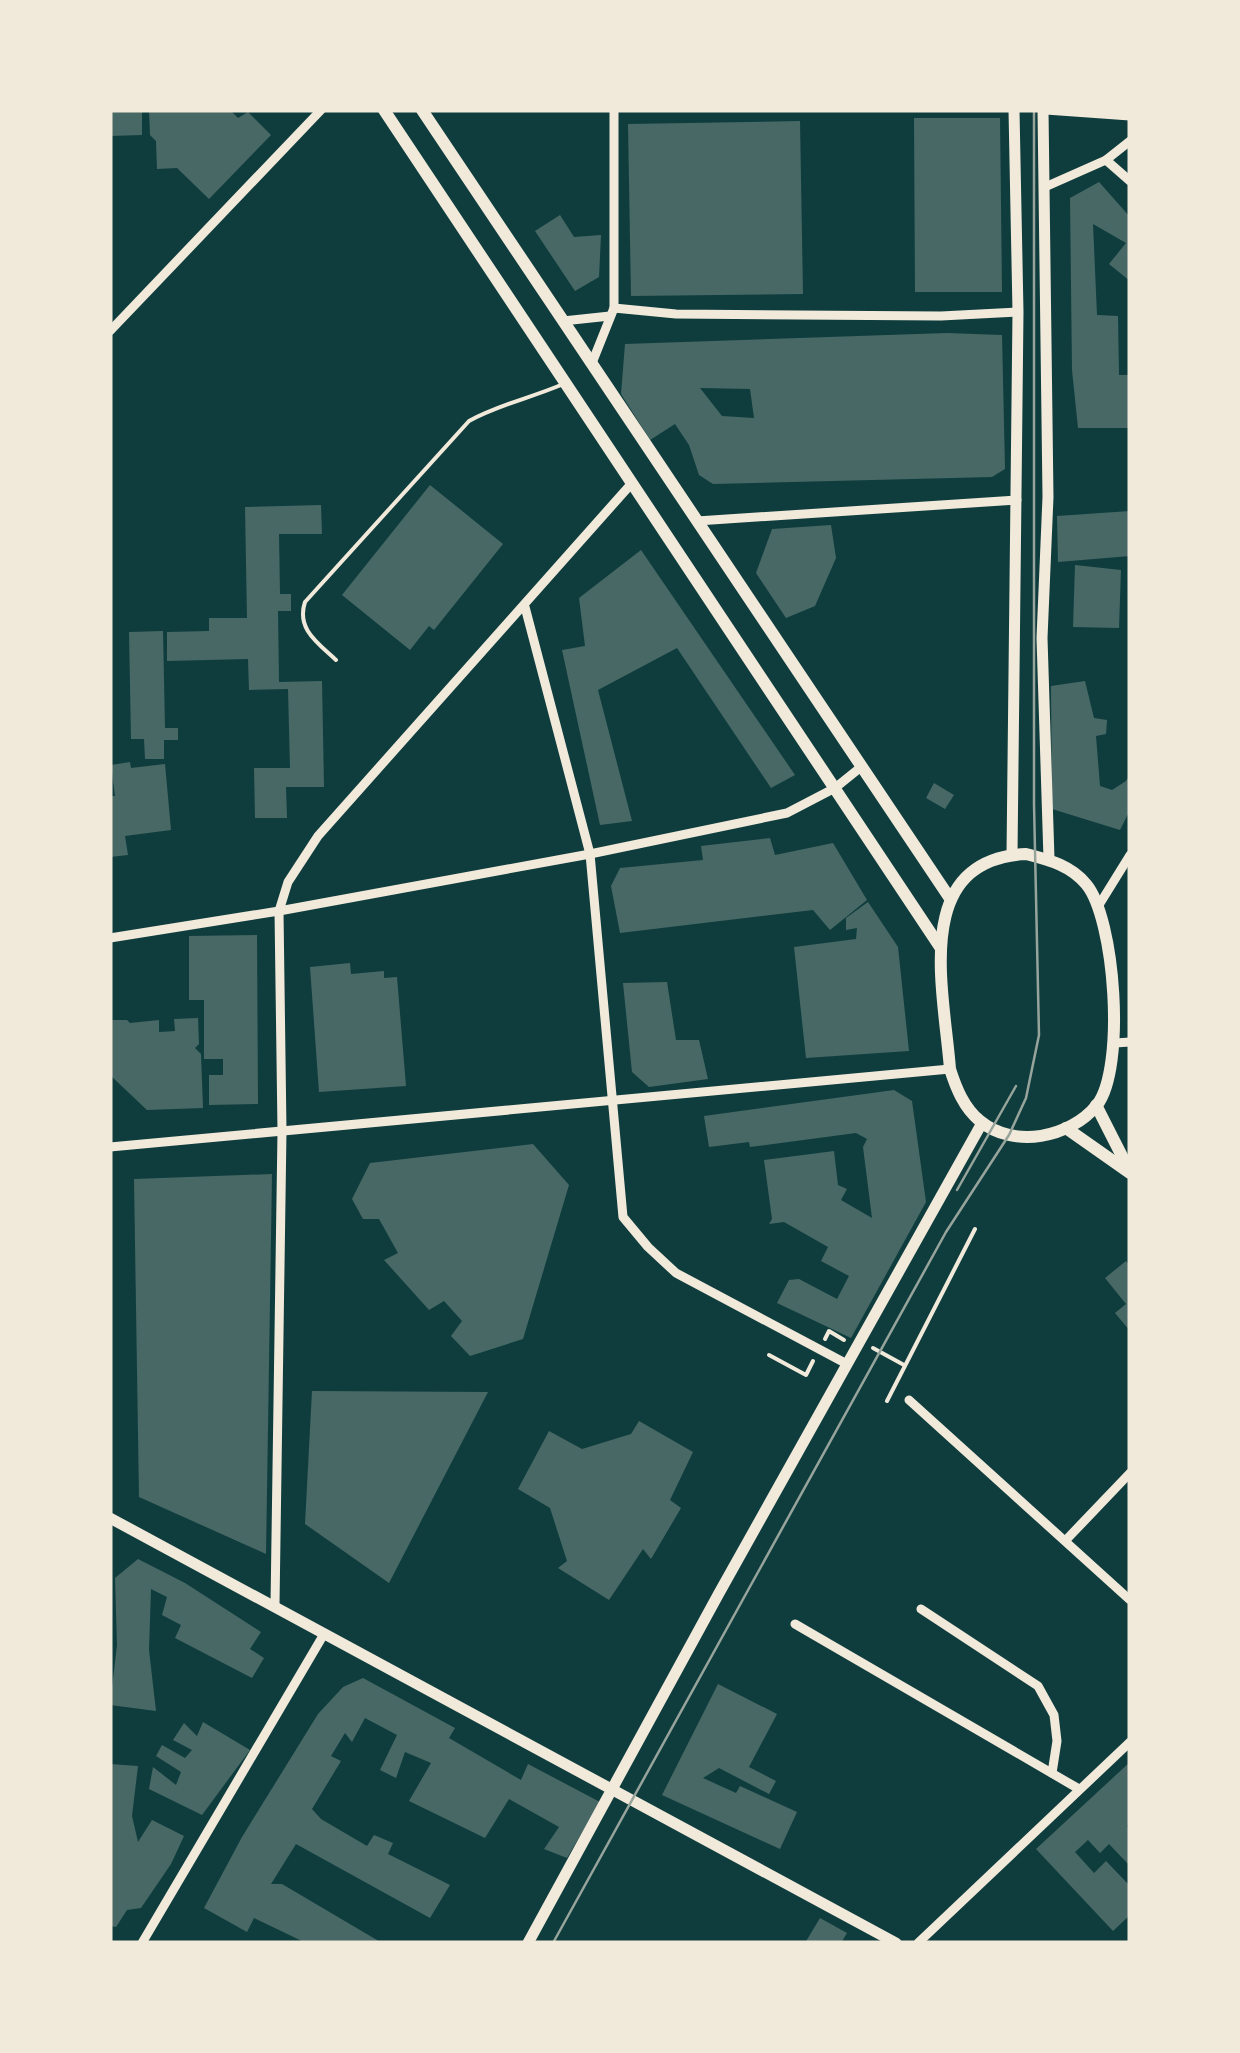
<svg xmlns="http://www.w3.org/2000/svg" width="1240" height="2053" font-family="'Fira Sans',sans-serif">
	<rect width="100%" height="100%" fill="#0f3d3e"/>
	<g fill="#486865" fill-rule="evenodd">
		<path d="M110 110H142V135L110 136Z"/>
		<path d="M149 110H230L238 118 248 112 271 135 209 199 177 168 157 169 156 141 150 135Z"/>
		<path d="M914 118H1000L1002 292H915Z"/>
		<path d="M800 121 803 294 631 296 628 124Z"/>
		<path d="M1099 182 1130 217V281L1109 264 1126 243 1093 224 1097 315 1118 316 1119 375H1130V428H1078L1072 370 1070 198Z"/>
		<path d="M560 215 574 237 601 235 599 277 575 291 535 231Z"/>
		<path d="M947 333 1002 335 1005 469 992 477 713 484 699 475 689 445 675 424 650 440 621 394 625 344ZM700 388 750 389 754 418 722 416Z"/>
		<path d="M430 485 503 544 434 630 429 626 410 650 342 595Z"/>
		<path d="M321 505 322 534H279L280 594H291V611H278L279 682 322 681 324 787H286L287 818H255L254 768H290L288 689 249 690 248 659 167 661V632L209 631V618H247L245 507Z"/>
		<path d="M1130 511V556L1058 562 1057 516Z"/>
		<path d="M831 525 836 558 815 606 786 618 756 573 772 529Z"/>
		<path d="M641 550 795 775 771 788 677 648 598 690 632 821 600 825 562 650 585 646 579 598Z"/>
		<path d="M1075 565 1121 570 1119 628 1073 627Z"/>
		<path d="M163 631 165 728H178V740H164V759H145L144 739H131L129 632Z"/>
		<path d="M1085 681 1094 718 1107 720 1106 734 1096 736 1100 786 1112 790 1126 781 1130 774V810L1120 830 1052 809 1051 686Z"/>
		<path d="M130 762 131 768 165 764 171 830 125 836 128 855 110 857V796H115L111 765Z"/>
		<path d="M934 783 954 795 945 809 926 798Z"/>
		<path d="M770 838 775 855 833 843 867 900 830 930 813 910 620 933 611 886 620 868 703 860 701 846Z"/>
		<path d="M868 902 898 947 909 1051 806 1058 794 947 856 939 857 928 846 930V918Z"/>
		<path d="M257 935 258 1104 209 1105V1075H223V1059H204V1000H189V936Z"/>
		<path d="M350 963 351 974 384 971V978L397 977 406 1086 319 1092 310 967Z"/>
		<path d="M667 982 676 1040H699L708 1079 649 1087 632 1072 623 983Z"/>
		<path d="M198 1018 199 1044 195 1048 201 1054 203 1108 147 1110 110 1075V1020H127L130 1023 159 1020V1032L175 1031 174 1019Z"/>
		<path d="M894 1090 912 1101 926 1202 851 1338 777 1303 789 1280 799 1279 837 1299 849 1276 821 1261 828 1247 784 1222 769 1224 772 1219 764 1160 834 1151 838 1185 847 1189 841 1200 872 1218 863 1147 867 1139 856 1133 750 1147 749 1142 709 1147 704 1116Z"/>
		<path d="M533 1144 569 1185 523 1339 470 1356 451 1336 462 1321 444 1301 429 1310 384 1260 398 1253 379 1219H363L352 1199 370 1163Z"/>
		<path d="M272 1174 266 1554 139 1497 134 1179Z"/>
		<path d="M1126 1261 1130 1266V1331L1115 1313 1126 1304 1105 1278Z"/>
		<path d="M312 1391 488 1392 389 1583 305 1524Z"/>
		<path d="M639 1421 693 1452 670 1500 681 1508 651 1559 643 1549 609 1600 558 1568 567 1561 550 1508 518 1489 549 1431 582 1449 631 1434Z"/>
		<path d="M138 1559 185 1583 261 1632 250 1649 264 1658 252 1678 175 1638 181 1625 162 1615 167 1597 151 1589 149 1650 156 1711 110 1705 117 1645 115 1578Z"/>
		<path d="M363 1678 455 1728 449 1738 521 1780 528 1764 600 1802 567 1858 544 1849 559 1827 509 1799 485 1838 409 1801 431 1763 405 1752 396 1778 380 1770 397 1735 365 1718 352 1742 345 1733 331 1756 341 1761 312 1809 321 1819 367 1846 374 1835 393 1843 388 1854 450 1885 430 1918 296 1844 271 1884H282L382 1943H306L254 1918 247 1932 204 1908 242 1837 318 1714 343 1687Z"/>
		<path d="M718 1684 777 1714 749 1767 776 1781 769 1794 719 1768 703 1778 736 1793 740 1786 797 1812 780 1849 662 1795Z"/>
		<path d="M203 1722 250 1750 202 1815 149 1789 153 1767 176 1785 181 1772 156 1756 162 1745 185 1758 192 1750 173 1740 184 1723 197 1736Z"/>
		<path d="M1130 1762V1824L1127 1826 1130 1829V1866L1109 1844 1100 1853 1088 1840 1075 1852 1094 1873 1106 1861 1130 1886V1915L1113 1931 1036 1849Z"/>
		<path d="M110 1764 138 1766 132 1816 138 1842 152 1820 184 1836 171 1864 141 1908 127 1910 116 1927 110 1926Z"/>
		<path d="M820 1918 847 1933 841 1943H805Z"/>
	</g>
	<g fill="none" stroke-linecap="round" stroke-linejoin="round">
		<g stroke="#f1e9da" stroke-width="4">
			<path d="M825 1339 829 1331 844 1340"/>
			<path d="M873 1348 904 1365"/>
			<path d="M769 1355 806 1375 813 1361"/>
			<path d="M887 1401 975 1229"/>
		</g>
		<path stroke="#f1e9da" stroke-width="4" d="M336 660C318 643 296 629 305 602L469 421C498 405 530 398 561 385"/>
		<g stroke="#f1e9da" stroke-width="9">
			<path d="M1046 110 1130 116"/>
			<path d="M1106 160 1130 181"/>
			<path d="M1045 187 1106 160 1130 141"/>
			<path d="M614 308 676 314 941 316 1018 312"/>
			<path d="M563 321 610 316"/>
			<path d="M110 331 321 110"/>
			<path d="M592 363 614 308V110"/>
			<path d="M697 521 1017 500"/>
			<path d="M525 607 590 854 623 1217 648 1247 676 1273 847 1364"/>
			<path d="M1099 905 1130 855"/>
			<path d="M110 938 279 911 590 854 787 813 835 788 861 767"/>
			<path d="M1115 1043 1130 1042"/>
			<path d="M110 1147 950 1069"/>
			<path d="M909 1400 1130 1600"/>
			<path d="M1066 1540 1130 1473"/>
			<path d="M275 1605 282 1131 279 911 288 882 318 836 632 483"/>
			<path d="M921 1609 1038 1686 1054 1715 1057 1741 1052 1773"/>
			<path d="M795 1624 1079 1789"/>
			<path d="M142 1943 324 1634"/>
			<path d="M918 1943 1130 1742"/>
		</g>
		<g stroke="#f1e9da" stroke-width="11">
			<path d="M1043 110 1048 497 1042 638 1049 859"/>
			<path d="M1012 855 1018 312 1014 110"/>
			<path d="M110 1518 896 1943"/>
			<path d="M528 1943 718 1595 982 1123"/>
		</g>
		<g stroke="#f1e9da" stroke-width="12">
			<path d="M384 110 940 947"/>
			<path d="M422 110 949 897"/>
			<path d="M1026 854C1049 860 1070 865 1086 884 1115 918 1126 1068 1097 1105 1070 1138 1014 1149 980 1121 964 1108 956 1088 950 1069 944 990 910 860 1026 854Z"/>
			<path d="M1096 1105 1129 1170"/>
			<path d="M1066 1128 1130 1173"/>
		</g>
		<g stroke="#97a49c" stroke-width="2.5">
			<path d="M957 1190 1016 1086"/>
			<path d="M553 1943 946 1232 1009 1135 1026 1098 1039 1035 1034 804V110"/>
		</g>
	</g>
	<rect width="1240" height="2053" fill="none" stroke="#f1e9da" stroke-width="225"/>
</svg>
